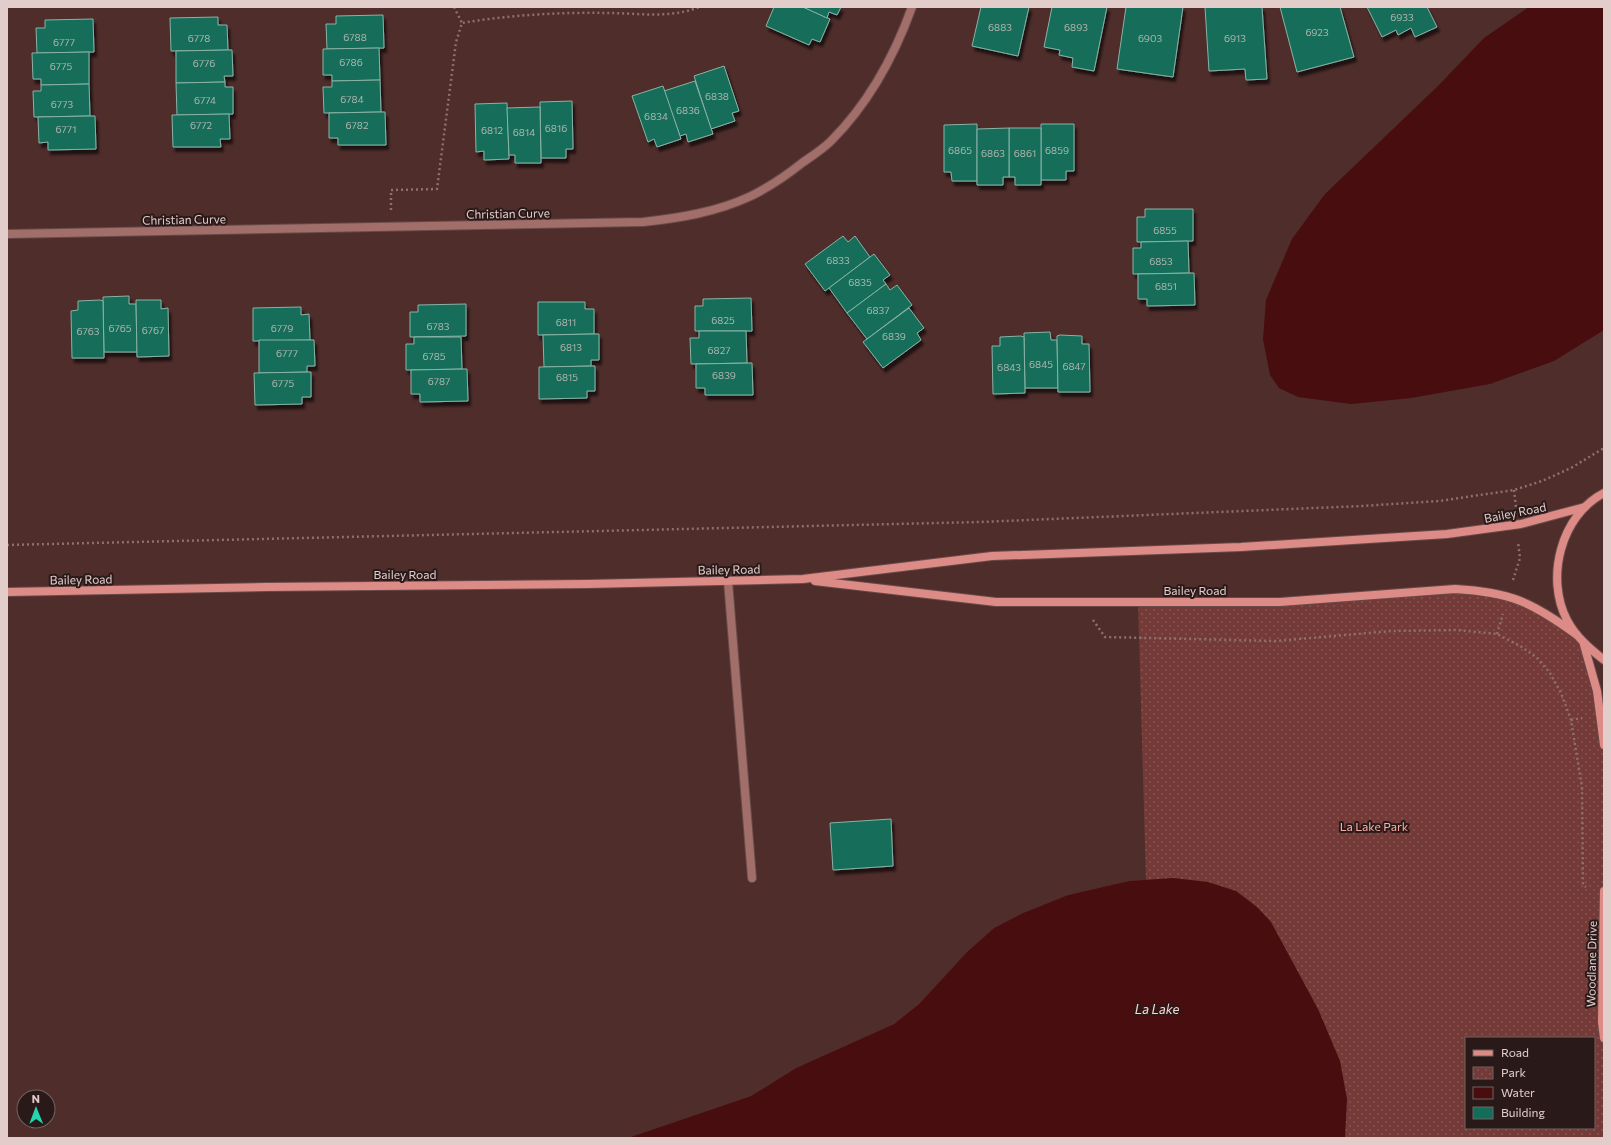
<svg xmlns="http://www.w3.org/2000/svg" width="1611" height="1145" font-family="Commissioner,sans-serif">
	<defs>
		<pattern id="park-dots" width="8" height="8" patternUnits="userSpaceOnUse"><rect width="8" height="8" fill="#733a37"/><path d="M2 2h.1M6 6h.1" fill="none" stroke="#875553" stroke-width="1.8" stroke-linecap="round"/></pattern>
		<filter id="shadow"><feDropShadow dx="2.5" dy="4.5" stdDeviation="1" flood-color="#0009"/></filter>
	</defs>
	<rect width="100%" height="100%" fill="#4e2d2b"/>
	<path fill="url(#park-dots)" fill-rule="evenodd" d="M1455 589 1528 603 1584 645 1604 741V1138H646V1132L751 1096 796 1068 894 1024 919 1004 967 952 994 928 1023 913 1068 895 1129 881 1146 880 1138 602 1217 603ZM1466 1038H1594V1128H1466Z"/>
	<g fill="#470d0f">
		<path d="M1529 7H1604V330L1554 361 1490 384 1411 398 1351 404 1298 397 1279 388 1270 375 1263 339 1266 300 1292 239 1325 194 1438 86 1484 38Z"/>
		<path d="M1173 878 1208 882 1236 891 1257 907 1271 922 1318 1009 1340 1061 1347 1099 1345 1138H628L751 1096 796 1068 894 1024 919 1004 967 952 994 928 1023 913 1068 895 1129 881Z"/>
	</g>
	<g fill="#126e5a" stroke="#89b3a6" filter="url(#shadow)">
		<path d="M774 7H803L830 19 820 42 812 39 809 45 766 26Z"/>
		<path d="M803 7H841L837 15 829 12 827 18Z"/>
		<path d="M981 7H1029L1018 56 972 46Z"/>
		<path d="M1052 7H1107L1094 71 1072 67 1073 58 1059 55 1060 50 1044 47Z"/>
		<path d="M1126 7H1183L1173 77 1117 69Z"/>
		<path d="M1205 7H1262L1267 79 1246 80 1245 69 1209 71Z"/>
		<path d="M1280 7H1340L1354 57 1297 72Z"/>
		<path d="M1367 7H1427L1437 27 1415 37 1411 28 1398 35 1396 30 1382 37Z"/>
		<path d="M383 15 384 48 327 49 326 24H336V16Z"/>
		<path d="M218 17V25H227L228 50 171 51 170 18Z"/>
		<path d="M93 19 94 52 37 53 36 28H45V20Z"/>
		<path d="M379 48 380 80 332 81V75H323V49Z"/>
		<path d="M228 50H232L233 76H224L225 82 176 83V51Z"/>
		<path d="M89 52V84L41 85V79H33L32 53Z"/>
		<path d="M724 66 739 111 732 113 735 121 711 129 694 76Z"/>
		<path d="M380 80 381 112 324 113 323 87H332V81Z"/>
		<path d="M695 81 713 134 688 142 686 134 680 136 664 91Z"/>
		<path d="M225 82V87H233V114L177 115 176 83Z"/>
		<path d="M89 84 90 116 34 117 33 91H41V85Z"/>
		<path d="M663 86 681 139 657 147 654 139 648 142 632 96Z"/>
		<path d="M572 101 573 149H566V158H541L540 102Z"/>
		<path d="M507 103 509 159 484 160V151L476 152 475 104Z"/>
		<path d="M540 107 541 163H515V155H509L507 108Z"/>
		<path d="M381 112H385L386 145H338V138H329V113Z"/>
		<path d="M229 114 230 139H220L221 147H173L172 115Z"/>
		<path d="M90 116H95L96 149 48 150V142L39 143 38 117Z"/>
		<path d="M977 124V181H952L951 172H944V125Z"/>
		<path d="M1041 124H1074V171H1066V180H1041Z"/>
		<path d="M1009 128H1041V185H1015V177H1009Z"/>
		<path d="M1009 128V177H1003V185H977V129Z"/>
		<path d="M1145 209H1193V241L1137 242V217H1145Z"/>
		<path d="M843 236 848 242 855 236 870 257 825 291 805 264Z"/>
		<path d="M1188 241 1189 273 1133 274V248H1141V242Z"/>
		<path d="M874 254 890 275 883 280 886 284 847 313 829 288Z"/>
		<path d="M1194 273 1195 305 1147 306V299H1138V274Z"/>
		<path d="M886 284 890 290 897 285 912 305 867 339 847 313Z"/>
		<path d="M129 296V304H136L137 352H104L103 297Z"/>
		<path d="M751 298 752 331H695V306H703V299Z"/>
		<path d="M100 300 103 301 104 358H72L71 311 78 310V301Z"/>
		<path d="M136 300H161V309L168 308 169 356 137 357Z"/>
		<path d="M538 302H585V309H594V334L538 335Z"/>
		<path d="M466 304V336L410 337V312H418V305Z"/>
		<path d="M301 307V315L309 314 310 340 253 341V308Z"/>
		<path d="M909 308 924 328 917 333 921 340 883 368 863 342Z"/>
		<path d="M699 331H746L747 363 691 364 690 338H699Z"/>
		<path d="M1050 332 1051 340H1057L1058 388H1025L1024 333Z"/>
		<path d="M594 334H599V360H591V366L544 367 543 335Z"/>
		<path d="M1060 335 1082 336V344H1089L1090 392H1058L1057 336Z"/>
		<path d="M1021 336 1024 337 1025 393 993 394 992 346H1000V337Z"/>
		<path d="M414 337H461L462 369 406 370V344H414Z"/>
		<path d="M259 340H314L315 366H307V372L259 373Z"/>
		<path d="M752 363 753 395H705V388H696V364Z"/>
		<path d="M595 366V391H587V398L539 399V367Z"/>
		<path d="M467 369 468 401 420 402V394H411V370Z"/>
		<path d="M311 372V397H302V404L255 405 254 373Z"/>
		<path d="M891 819 893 866 833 870 830 823Z"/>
	</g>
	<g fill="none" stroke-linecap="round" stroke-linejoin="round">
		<defs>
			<path id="lane" d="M728 581 752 878"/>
			<path id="street" d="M7 234 643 222C680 218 717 212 751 196 769 187 787 175 802 163 812 156 823 149 831 141 869 103 894 57 912 7"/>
			<g id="secondary">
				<path d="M1604 493C1561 515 1545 578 1567 620 1576 637 1589 648 1604 660"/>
				<path d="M815 581 996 602H1280L1455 589C1510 592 1532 602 1577 635"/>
				<path d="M7 592 266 587 587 584 803 579 992 556 1241 547 1447 534 1521 524 1585 507"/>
				<path d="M1584 645 1597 691 1604 745"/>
				<path d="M1604 891 1602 1022 1604 1038"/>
			</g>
		</defs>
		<use href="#lane" stroke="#694a48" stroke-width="10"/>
		<use href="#street" stroke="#694a48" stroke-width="10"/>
		<use href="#secondary" stroke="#694a48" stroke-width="10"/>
		<g stroke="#8e716f" stroke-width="2.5" stroke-dasharray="2 3" stroke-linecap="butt">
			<path d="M454 7 462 23"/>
			<path d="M391 210V190L437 189 456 42 462 23C509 15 560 12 608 13 638 13 670 19 699 7"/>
			<path d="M1514 490 1516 507"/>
			<path d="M7 545 980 522 1362 506 1439 501 1514 490 1542 481 1571 468 1604 448"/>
			<path d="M1513 580 1520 558 1518 542"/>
			<path d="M1093 620 1105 637 1276 641 1391 631 1457 630 1497 634 1522 647 1537 658 1550 673 1561 693 1571 720 1582 787 1583 885 1586 887"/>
			<path d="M1497 634 1503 614"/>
			<path d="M1571 720 1582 718"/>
		</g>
		<use href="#lane" stroke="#a16e6a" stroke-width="8"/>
		<use href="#street" stroke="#a16e6a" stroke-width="8"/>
		<use href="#secondary" stroke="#dd8b86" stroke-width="8"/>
	</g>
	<g text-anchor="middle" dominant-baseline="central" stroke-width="4" stroke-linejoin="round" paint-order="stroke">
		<g font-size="10" fill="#afb5af">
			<text x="1402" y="17">6933</text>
			<text x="1000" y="27">6883</text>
			<text x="1076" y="27">6893</text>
			<text x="1317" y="32">6923</text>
			<text x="355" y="37">6788</text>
			<text x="199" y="38">6778</text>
			<text x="1150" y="38">6903</text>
			<text x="1235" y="38">6913</text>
			<text x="64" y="42">6777</text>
			<text x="351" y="62">6786</text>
			<text x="204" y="63">6776</text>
			<text x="61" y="66">6775</text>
			<text x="717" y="96">6838</text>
			<text x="352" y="99">6784</text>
			<text x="205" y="100">6774</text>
			<text x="62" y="104">6773</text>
			<text x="688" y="110">6836</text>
			<text x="656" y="116">6834</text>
			<text x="201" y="125">6772</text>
			<text x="357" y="125">6782</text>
			<text x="556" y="128">6816</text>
			<text x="66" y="129">6771</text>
			<text x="492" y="130">6812</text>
			<text x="524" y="132">6814</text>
			<text x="960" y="150">6865</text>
			<text x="1057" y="150">6859</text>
			<text x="993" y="153">6863</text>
			<text x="1025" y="153">6861</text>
			<text x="1165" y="230">6855</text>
			<text x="838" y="260">6833</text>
			<text x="1161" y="261">6853</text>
			<text x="860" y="282">6835</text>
			<text x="1166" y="286">6851</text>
			<text x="878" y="310">6837</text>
			<text x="723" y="320">6825</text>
			<text x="566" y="322">6811</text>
			<text x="438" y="326">6783</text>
			<text x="120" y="328">6765</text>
			<text x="282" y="328">6779</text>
			<text x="153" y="330">6767</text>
			<text x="88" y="331">6763</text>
			<text x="894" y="336">6839</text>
			<text x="571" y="347">6813</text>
			<text x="719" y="350">6827</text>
			<text x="287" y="353">6777</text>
			<text x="434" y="356">6785</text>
			<text x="1041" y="364">6845</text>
			<text x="1074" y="366">6847</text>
			<text x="1009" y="367">6843</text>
			<text x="724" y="375">6839</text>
			<text x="567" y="377">6815</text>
			<text x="439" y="381">6787</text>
			<text x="283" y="383">6775</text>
		</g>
		<g font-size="12" fill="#e3cdcb" stroke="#291a19">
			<text transform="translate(508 213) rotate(-1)">Christian Curve</text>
			<text transform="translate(184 219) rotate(-1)">Christian Curve</text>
			<text transform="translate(1515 512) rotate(-11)">Bailey Road</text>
			<text transform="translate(729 569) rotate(-1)">Bailey Road</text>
			<text x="405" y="574">Bailey Road</text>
			<text transform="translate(81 579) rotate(-1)">Bailey Road</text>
			<text x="1195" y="590">Bailey Road</text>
			<text transform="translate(1591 964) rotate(-89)">Woodlane Drive</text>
		</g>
		<g font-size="12" fill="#feafa9" stroke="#291a19">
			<text x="1374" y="826">La Lake Park</text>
		</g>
		<g font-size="13" font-style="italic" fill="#ffd5d2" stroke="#291a19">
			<text x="1157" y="1009">La Lake</text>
		</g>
	</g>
	<rect width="1611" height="1145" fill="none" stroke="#e3cdcb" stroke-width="16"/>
	<rect x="1465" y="1037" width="130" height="92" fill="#291a19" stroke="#736260"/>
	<rect x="1473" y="1050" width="20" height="6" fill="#dd8b86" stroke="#736260"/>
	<text x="1501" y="1057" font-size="12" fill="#e3cdcb">Road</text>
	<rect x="1473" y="1067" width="20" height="12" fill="url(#park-dots)" stroke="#736260"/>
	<text x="1501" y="1077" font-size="12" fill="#e3cdcb">Park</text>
	<rect x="1473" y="1087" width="20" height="12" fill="#470d0f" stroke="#736260"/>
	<text x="1501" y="1097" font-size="12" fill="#e3cdcb">Water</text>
	<rect x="1473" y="1107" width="20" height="12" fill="#126e5a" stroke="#736260"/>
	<text x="1501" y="1117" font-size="12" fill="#e3cdcb">Building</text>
	<g transform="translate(36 1109) rotate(359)"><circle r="19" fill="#291a19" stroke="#736260"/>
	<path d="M0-3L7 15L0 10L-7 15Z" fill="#24d5ae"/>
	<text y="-6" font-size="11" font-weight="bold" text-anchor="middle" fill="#e3cdcb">N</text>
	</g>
</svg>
